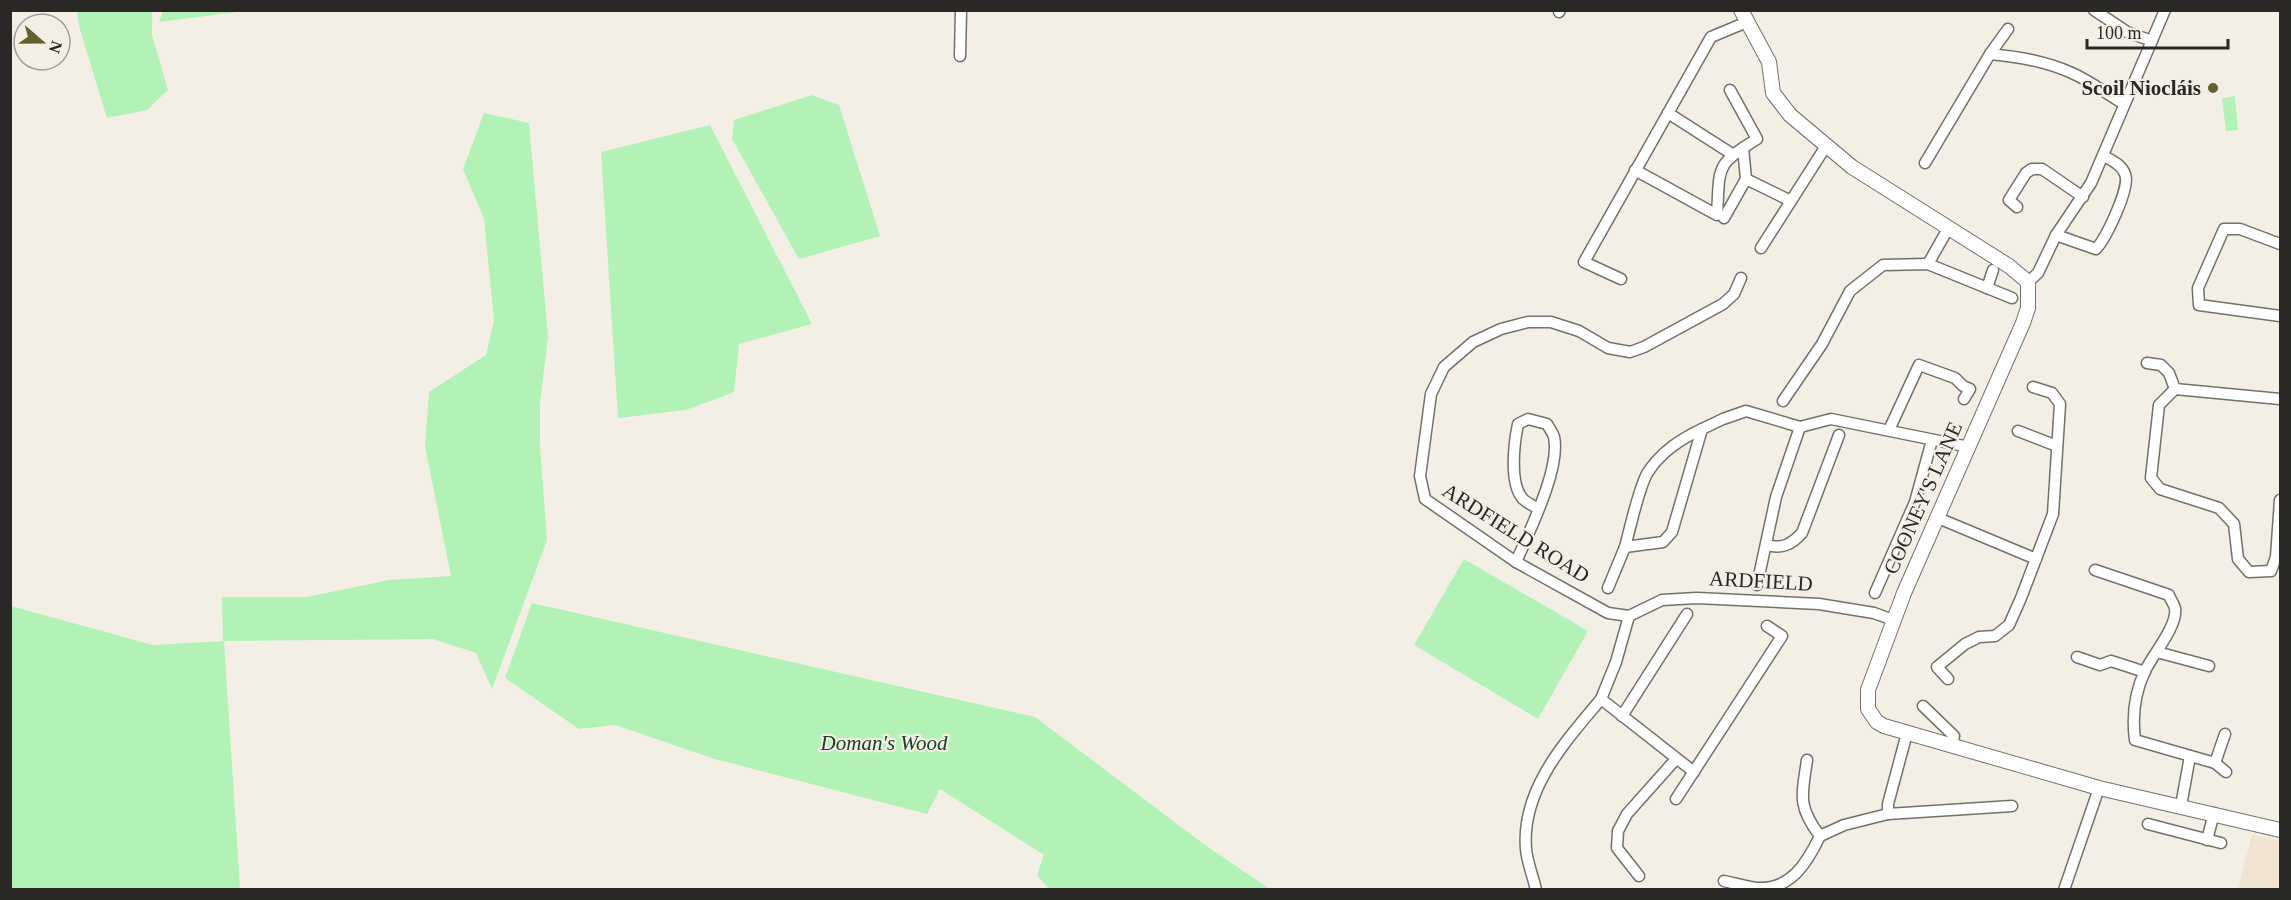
<svg xmlns="http://www.w3.org/2000/svg" width="2291" height="900" font-family="'Times New Roman',serif">
	<rect width="100%" height="100%" fill="#f3efe5"/>
	<path fill="#f0e4d0" d="M2252 835 2280 840V889H2238Z"/>
	<g fill="#b2f2b7">
		<path d="M77 11H152V35L168 90 147 110 107 118 79 26Z"/>
		<path d="M163 11V10L245 11 159 22Z"/>
		<path d="M812 95 839 105 880 236 799 259 732 139 734 120Z"/>
		<path d="M2235 96 2238 130 2226 131 2222 98Z"/>
		<path d="M484 113 529 123 548 337 540 402V447L547 540 492 689 476 653 433 639 224 641 240 889H11V606L153 645 223 641 222 597H307L389 580 451 576 425 446 429 392 486 355 494 320 484 219 463 169Z"/>
		<path d="M710 125 812 324 739 344 734 392 686 410 618 418 601 152Z"/>
		<path d="M1464 559 1588 631 1538 719 1414 645Z"/>
		<path d="M532 603 1035 717 1205 845 1270 889H1049L1037 875 1044 855 940 789 927 814 715 759 615 725 579 729 505 678Z"/>
	</g>
	<g fill="none" stroke-linecap="round" stroke-linejoin="round">
		<defs>
			<g id="street">
				<path d="M2094 10 2127 32 2152 41"/>
				<path d="M1559 12 1560 10"/>
				<path d="M1990 54 2008 29"/>
				<path d="M960 56 961 10"/>
				<path d="M1668 113 1732 154"/>
				<path d="M1743 148 1746 179 1791 201"/>
				<path d="M1925 163 1990 54C2019 57 2045 61 2072 73 2090 81 2107 94 2124 104"/>
				<path d="M1635 170 1717 215C1720 168 1714 165 1757 139L1730 90"/>
				<path d="M2017 207 2009 200 2026 173 2032 169H2042L2083 197"/>
				<path d="M1724 218 1746 179"/>
				<path d="M2056 235 2096 249C2106 238 2131 187 2125 174 2121 164 2112 161 2104 156"/>
				<path d="M2280 244 2240 229H2224L2198 288 2199 305 2280 316"/>
				<path d="M1761 248 1826 146"/>
				<path d="M1928 264 1949 227"/>
				<path d="M1621 279 1584 262 1711 37 1747 22"/>
				<path d="M2028 282 2038 273 2056 235 2091 183 2165 10"/>
				<path d="M1987 288 1993 270"/>
				<path d="M2147 363 2161 365 2169 373 2175 389"/>
				<path d="M2280 399 2175 389 2159 405 2151 478 2160 489 2219 508 2234 524 2238 559 2249 572 2271 571 2276 557 2280 500"/>
				<path d="M1783 401 1822 344 1850 291 1883 265 1928 264 2012 298"/>
				<path d="M1889 430 1919 365 1955 378 1963 386 1970 389 1964 399"/>
				<path d="M2018 431 2057 446"/>
				<path d="M1938 518 2036 559"/>
				<path d="M1766 545C1782 549 1791 545 1802 533L1839 435"/>
				<path d="M1625 547C1630 529 1639 486 1648 472 1662 451 1681 439 1702 429"/>
				<path d="M1516 562C1529 532 1561 468 1554 437 1553 433 1549 428 1547 424L1528 419 1518 424C1514 443 1509 484 1523 499 1527 503 1534 506 1539 509"/>
				<path d="M2095 570 2169 595C2170 599 2174 604 2175 608 2178 626 2153 654 2145 671 2135 692 2132 717 2135 740L2215 763 2226 772"/>
				<path d="M1757 585 1776 497 1800 427"/>
				<path d="M1608 588 1625 547 1663 542 1672 532 1702 429 1723 419 1746 411 1800 427 1831 419 1969 447"/>
				<path d="M1875 593 1915 502 1932 440"/>
				<path d="M1629 616 1608 613 1516 562 1425 499 1420 476 1431 394 1444 367 1473 342 1501 329 1528 322H1551L1579 331 1608 348 1630 352 1644 347 1723 304 1734 294 1741 278"/>
				<path d="M1629 616 1662 600 1697 598 1819 604 1874 613 1893 620"/>
				<path d="M1629 616 1616 662 1601 699 1694 772"/>
				<path d="M2157 652 2209 666"/>
				<path d="M2077 657 2100 665 2111 661 2145 672"/>
				<path d="M1948 679 1937 667 1965 644 1979 637 1995 636 2009 625 2021 598 2053 514 2060 404 2052 393 2033 387"/>
				<path d="M1923 706 1954 736 1951 746"/>
				<path d="M1622 716 1687 614"/>
				<path d="M1907 733 1888 804V814L2012 806"/>
				<path d="M1807 760C1802 795 1797 806 1820 836L1844 825 1888 814"/>
				<path d="M2215 763 2225 734"/>
				<path d="M1676 799 1782 636 1767 626"/>
				<path d="M2181 806 2190 756"/>
				<path d="M2148 824 2221 843"/>
				<path d="M2207 840 2214 813"/>
				<path d="M1639 876 1617 848 1618 831 1627 814 1676 759"/>
				<path d="M1724 881C1734 883 1746 887 1757 888 1791 890 1807 863 1820 836"/>
				<path d="M1536 890C1533 876 1527 862 1526 849 1521 789 1566 741 1601 699"/>
				<path d="M2064 890 2099 788"/>
			</g>
			<path id="secondary" d="M1741 10 1769 62 1773 93 1790 115 1852 167 2009 266 2028 282V308L2023 323 1904 593 1868 690V709L1877 722 1884 726 2099 788 2280 830"/>
		</defs>
		<use href="#street" stroke="#747168" stroke-width="13"/>
		<use href="#secondary" stroke="#747168" stroke-width="16"/>
		<use href="#street" stroke="#fff" stroke-width="10"/>
		<use href="#secondary" stroke="#fff" stroke-width="14"/>
	</g>
	<circle fill="#60612e" stroke="#f3efe5" stroke-width="2" cx="2213" cy="88" r="6"/>
	<g text-anchor="middle" dominant-baseline="central" stroke-width="4.5" stroke-linejoin="round" paint-order="stroke">
		<g font-size="21" font-weight="bold" fill="#2a2825" stroke="#f3efe5" text-anchor="end">
			<text x="2201" y="88">Scoil Niocláis</text>
		</g>
		<g font-size="21" fill="#2a2825" stroke="#f3efe5">
			<text transform="translate(1923 498) rotate(-66)">COONEY'S LANE</text>
			<text transform="translate(1516 533) rotate(32)">ARDFIELD ROAD</text>
			<text transform="translate(1761 581) rotate(3)">ARDFIELD</text>
		</g>
		<g font-size="21" font-style="italic" fill="#15431d" stroke="#f3efe5">
			<text x="884" y="743">Doman's Wood</text>
		</g>
	</g>
	<rect width="2291" height="900" fill="none" stroke="#2a2825" stroke-width="24"/>
	<g transform="translate(42 42) rotate(110)"><circle r="28" fill="#f3efe5" stroke="#a39f98" stroke-width="1.5"/>
	<path d="M0-4.5L10 22L0 15L-10 22Z" fill="#60612e"/>
	<text y="-9" font-size="16" font-weight="bold" text-anchor="middle" fill="#2a2825">N</text>
	</g>
	<path d="M2087 39v9h141v-9" fill="none" stroke="#2a2825" stroke-width="3"/>
	<text x="2096" y="39" font-size="18" fill="#2a2825" stroke="#f3efe5" stroke-width="4.5" paint-order="stroke">100 m</text>
</svg>
